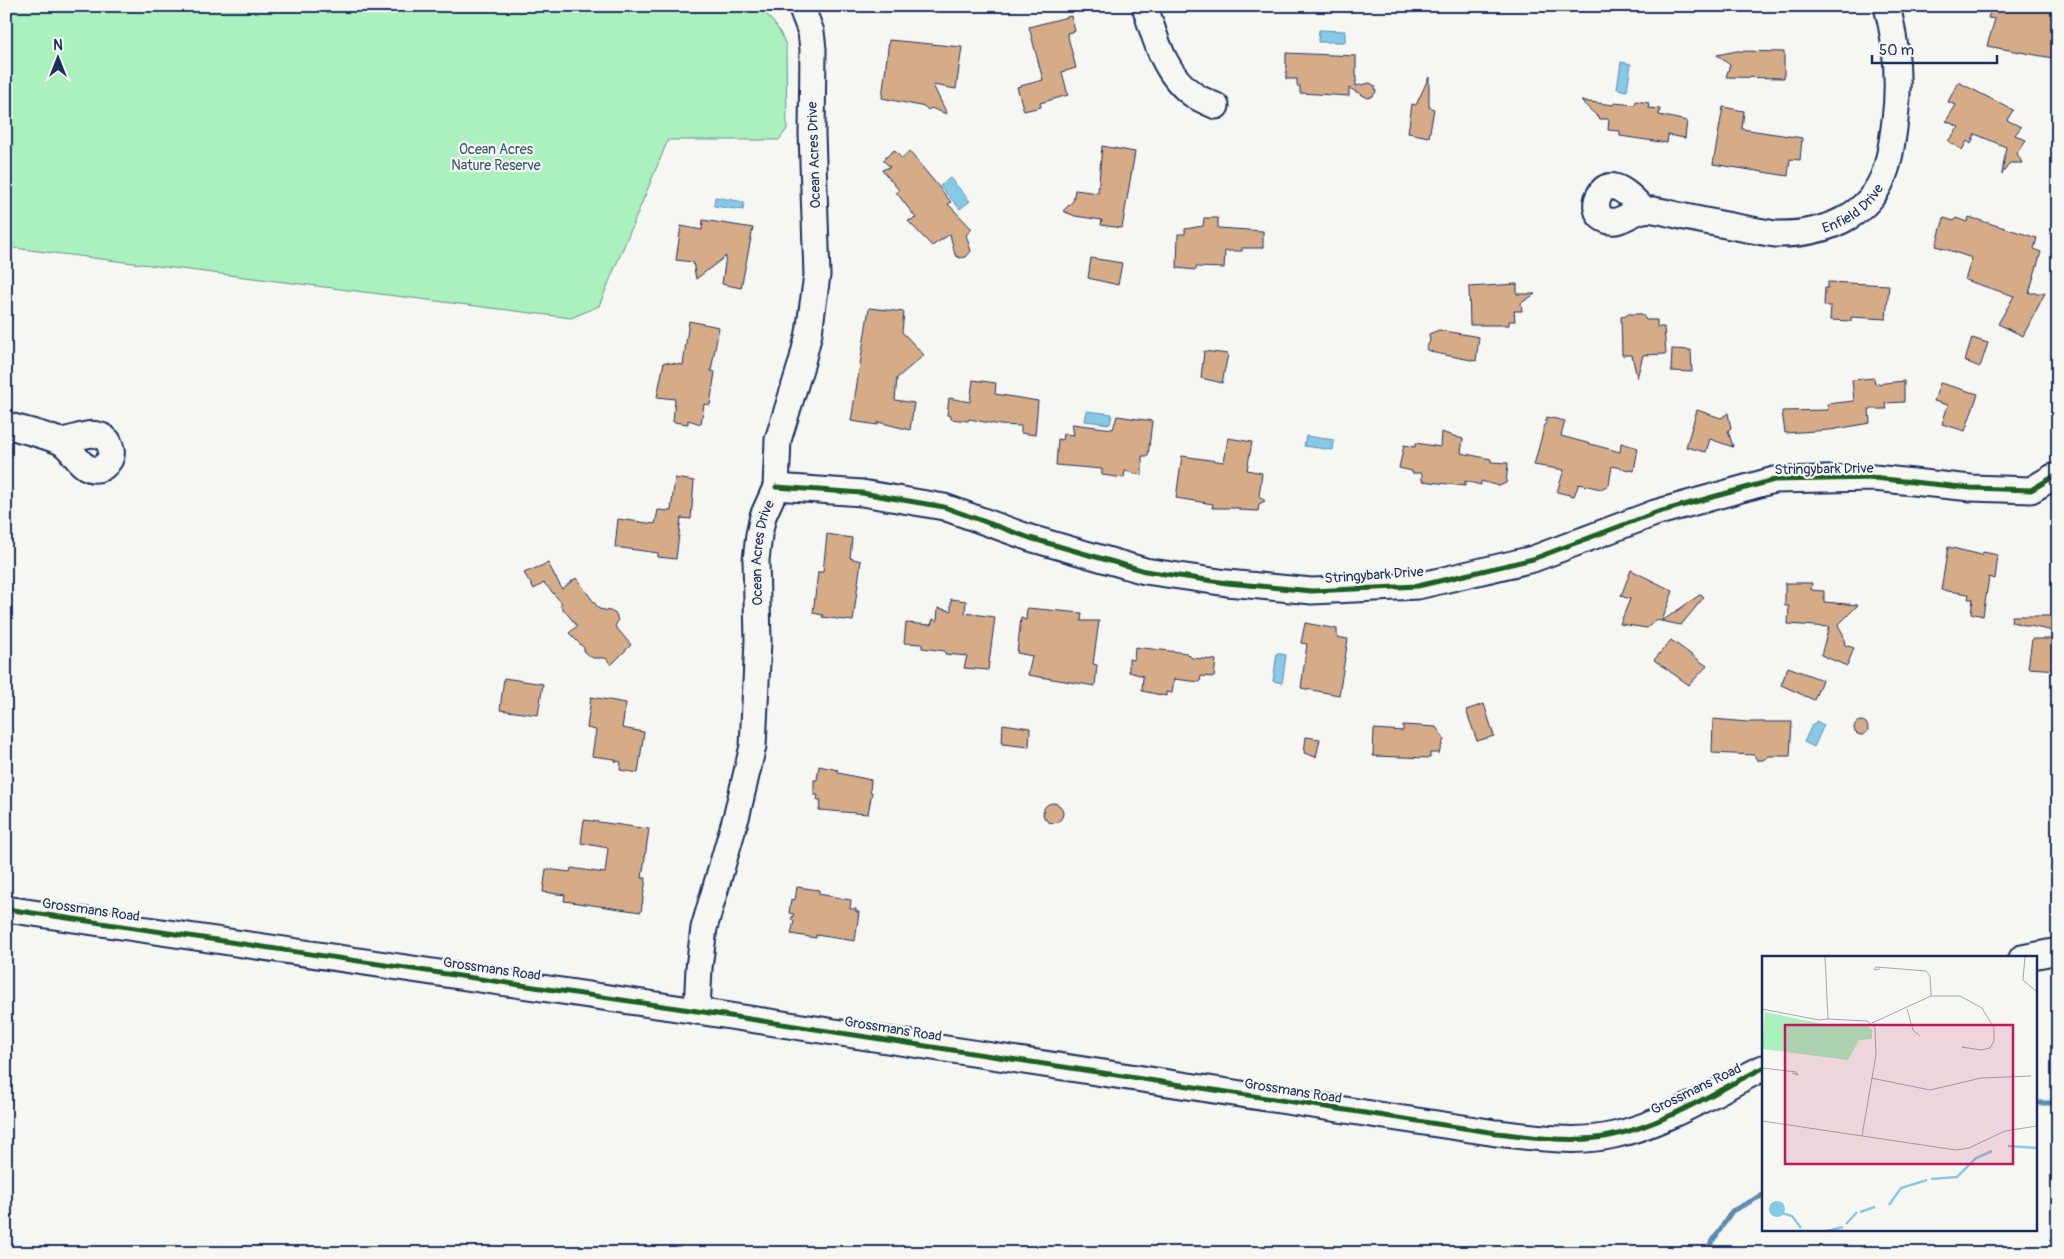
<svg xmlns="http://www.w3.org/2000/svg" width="2064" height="1259" font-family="Pangolin,sans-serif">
	<rect width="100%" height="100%" fill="#f6f6f2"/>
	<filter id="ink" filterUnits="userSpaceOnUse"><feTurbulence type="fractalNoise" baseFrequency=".02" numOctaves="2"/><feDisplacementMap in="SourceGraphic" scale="10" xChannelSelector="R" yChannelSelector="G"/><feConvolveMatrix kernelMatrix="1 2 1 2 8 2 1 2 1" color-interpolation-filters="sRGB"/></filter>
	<g filter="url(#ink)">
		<path fill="#aaf1bd" stroke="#62908e" d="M6 6H758C771 18 780 29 786 46L787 129 779 140H668L599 306 571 318 6 247Z"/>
		<g fill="#86cae7" stroke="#5b8cb0">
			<path d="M1319 30 1345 31V42H1318Z"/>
			<path d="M1621 62 1631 64 1627 91 1617 89Z"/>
			<path d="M950 178 970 201 960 209 940 186Z"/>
			<path d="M715 197 744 202 743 210 714 206Z"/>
			<path d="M1087 411 1112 414 1110 424 1085 421Z"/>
			<path d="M1306 436 1334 440 1333 450 1304 446Z"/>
			<path d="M1277 653 1286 655 1282 683 1273 681Z"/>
			<path d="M1816 721 1824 725 1814 747 1804 742 1812 725H1814Z"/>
		</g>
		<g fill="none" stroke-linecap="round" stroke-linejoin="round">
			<g stroke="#5b8cb0" stroke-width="5">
				<path d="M2035 1103H2058"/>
				<path d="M1705 1253 1732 1211 1763 1195"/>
			</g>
		</g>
		<g fill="#d6ac88" stroke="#1b2f5e">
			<path d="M1992 6H2016L2057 12 2054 33 2058 34V59L1987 46 1995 19 1988 18Z"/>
			<path d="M1071 16 1075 31 1067 33 1076 68 1062 72 1068 95 1040 103 1041 107 1024 111 1017 87 1043 80 1029 27Z"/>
			<path d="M889 40 962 47 956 89 933 85 947 114 931 108 928 110 925 107 882 98Z"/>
			<path d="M1737 51 1784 52V78L1726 77 1730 65 1717 55Z"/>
			<path d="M1286 53 1356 56V86L1370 83 1375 86 1376 92 1373 96 1368 98 1349 88V96L1300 93V86H1297V79H1286Z"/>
			<path d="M1429 77V107L1434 109 1429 137 1408 133 1412 104 1416 105Z"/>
			<path d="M1958 82 2013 110 2007 120 2021 127 2015 135 2026 140 2017 153 2022 163H2010L2002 174 2006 147 1975 134 1971 144 1967 141 1962 150 1948 141 1959 127 1946 121 1956 105 1948 102Z"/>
			<path d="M1581 101 1614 105V103L1635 105 1636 101 1649 103 1648 108 1660 109 1659 115 1687 121 1685 138 1668 135 1667 143 1620 136V131L1608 130 1609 119H1600Z"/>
			<path d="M1723 107 1744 111 1742 129 1802 138 1800 160 1790 159 1788 176 1713 164Z"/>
			<path d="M1102 146 1135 152 1122 228 1101 225 1102 220 1075 216 1063 211 1073 201 1075 190 1098 193Z"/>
			<path d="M894 150 902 159 909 151 951 202 948 204 972 229 966 235 971 251 966 257 960 258 955 255 950 234 932 246 908 221 916 218 896 192 899 190 882 170 890 167 883 160Z"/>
			<path d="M1969 217 2037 238 2034 249 2041 252 2029 293H2045L2023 336 1998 324 2014 296 1965 280 1972 258 1936 246 1944 218 1954 221 1956 218 1967 222Z"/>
			<path d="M1204 218H1218V228L1263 231V248H1242V251H1225L1224 268 1196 267V270L1177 268 1178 234H1185V229L1203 226Z"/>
			<path d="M703 220 753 228 741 288 722 284 726 256 696 279 693 262 676 260 681 226 702 230Z"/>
			<path d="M1091 258 1122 263 1118 285 1088 278Z"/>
			<path d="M1828 282 1889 285 1886 319 1851 317V321L1830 320 1831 306H1824L1825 288H1828Z"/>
			<path d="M1517 284V294H1535L1521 303 1522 311H1514L1515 321H1509V325H1470L1469 287Z"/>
			<path d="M869 308 904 312 902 332 924 355 897 378 895 400 914 403 910 430 878 422V425L851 421Z"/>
			<path d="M1628 314H1642L1646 320H1657V327H1664L1666 354 1643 355 1637 378 1632 355H1622L1621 317 1626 316Z"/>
			<path d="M689 321 719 327 711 371 715 372 710 405 704 404 701 424 688 420V424L673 422 675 399 657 397 664 362 683 365Z"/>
			<path d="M1439 330 1479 337 1476 361 1435 353 1426 349 1430 341 1429 334Z"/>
			<path d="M1972 338 1988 343 1980 367 1965 361Z"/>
			<path d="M1672 349 1691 350 1692 372 1671 371Z"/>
			<path d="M1204 351 1228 354 1222 383 1201 378Z"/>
			<path d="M1874 378 1875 384 1904 381V402L1885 403 1887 409H1869L1870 423 1830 430 1785 433 1782 411 1828 410 1827 404 1854 401 1852 380Z"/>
			<path d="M973 380 996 383 995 394 1038 401 1035 435 1021 433V426L1000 425 969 419 968 421 951 419V416L947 415 949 398 970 402Z"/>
			<path d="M1940 383 1978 394 1965 431 1942 424 1948 405 1934 401Z"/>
			<path d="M1697 410 1721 418 1728 413 1731 428 1728 430 1733 447 1710 439 1706 452 1686 447Z"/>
			<path d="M1117 416 1152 421 1148 456H1142V475L1125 471 1124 478 1102 475V469L1056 465 1058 439 1062 440 1063 434 1074 435 1072 424 1113 429Z"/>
			<path d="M1547 417 1565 421 1561 436 1620 452 1621 443 1638 448 1634 471 1612 466 1609 485 1601 489 1579 484 1574 496 1557 492 1564 470 1534 465Z"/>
			<path d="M1441 432 1463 439 1461 453 1491 459V462L1508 463 1506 483 1499 486 1481 481V485L1465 481V486L1422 481V473H1412V471L1399 468 1404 445 1415 447 1416 443 1440 447Z"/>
			<path d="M1228 438 1252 442 1247 470 1262 473 1259 496 1265 501 1259 504 1258 511 1239 510V508H1212L1213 504 1176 498 1182 456 1224 462Z"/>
			<path d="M675 478 694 481 691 519 681 518 676 559 658 557V553L615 547 618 519 655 524 658 510 671 511Z"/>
			<path d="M827 534 852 538 850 558 861 561 853 621 822 617 823 615 813 613 818 572H823Z"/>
			<path d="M1948 547 1982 555 1983 552 1998 555 1995 579 1989 577 1983 616 1971 613 1973 599H1968L1969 594 1941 590Z"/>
			<path d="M548 563 562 589 576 578 599 609 610 611 616 614 618 621 615 626 631 645 611 665 606 658H593L584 652V648L569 633 577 626 560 605 562 603 544 583 534 589 524 573Z"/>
			<path d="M1631 570 1673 591 1662 621 1701 594 1704 597 1681 625 1656 620 1647 628 1620 624 1630 599 1621 596Z"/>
			<path d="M1785 583H1812L1811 590 1824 591V602L1858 605 1838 625 1843 634 1845 645 1854 648 1847 666 1821 655 1829 627 1788 624 1789 606H1785Z"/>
			<path d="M951 599 966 601 965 613 995 617 988 670 964 668 967 656 945 654V651L922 648V644L904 643 906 623 931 625 933 619 937 621 938 608 951 611Z"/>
			<path d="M1027 608 1082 613 1081 621H1099L1093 664 1097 665 1095 686 1028 675 1032 656 1017 653 1021 618 1026 620Z"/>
			<path d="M2012 616H2058V632L2011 622Z"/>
			<path d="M1305 623 1337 629V637L1348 639 1339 695 1301 688 1307 644 1301 643Z"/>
			<path d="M2032 639H2058V670L2028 668Z"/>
			<path d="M1671 640 1707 666 1689 685 1654 660Z"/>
			<path d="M1135 647 1187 653 1192 658 1216 660 1214 677 1201 676 1200 682 1174 679 1172 693 1166 692V696L1142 691 1143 676 1129 672V659L1134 660Z"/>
			<path d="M1788 667 1822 680 1814 700 1781 685Z"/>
			<path d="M504 678 543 684 538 715 500 710Z"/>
			<path d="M591 697 626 703 622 728 644 732 638 773 620 770 621 762 615 761V759L592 756 596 730 587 728Z"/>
			<path d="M1484 704 1494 736 1477 741 1466 710Z"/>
			<path d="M1713 719 1747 722H1792L1790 756H1769L1763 760H1757L1754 755 1712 753Z"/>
			<circle cx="1861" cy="728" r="7"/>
			<path d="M1003 724 1030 728 1029 747 1002 744Z"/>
			<path d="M1403 725 1436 727 1444 739 1439 753H1430V758L1373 756 1374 729 1403 731Z"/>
			<path d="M1306 737 1320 739 1316 757 1304 753Z"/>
			<path d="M819 766 838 770V773L871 780 870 792H872L868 814 819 810 821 800H817L818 795H814V780H817Z"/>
			<circle cx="1053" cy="813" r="10"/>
			<path d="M584 820 649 829 642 878H646L641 912 564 901 565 895 543 892 546 869 570 872 571 868 605 873 608 848 581 843Z"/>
			<path d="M797 887 819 890V894L851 900 850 909H856V912H859L855 941 816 935V938L791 934 794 921 791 919 794 914 789 913 791 899 795 900Z"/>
		</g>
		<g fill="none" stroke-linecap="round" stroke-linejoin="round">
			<defs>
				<g id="minor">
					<path d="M1145 6C1155 39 1165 76 1195 96 1202 100 1209 103 1216 106"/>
					<path id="s1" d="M1644 210C1635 200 1610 172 1599 196 1595 203 1596 215 1604 219 1618 227 1630 212 1644 210 1653 208 1675 215 1685 217 1715 223 1745 229 1775 234 1822 235 1871 218 1886 169 1891 153 1893 137 1895 120 1900 81 1897 45 1887 6"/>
					<path d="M6 425C23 430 42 434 59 441 74 447 79 472 98 469 103 468 107 464 110 459 113 453 111 447 108 441 93 426 76 441 59 441"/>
					<path d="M776 487 862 493 944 507 1030 538 1145 571 1227 583 1312 591 1418 586 1533 559 1655 513 1774 480 1874 478 1971 488 2031 490 2053 477H2058"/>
					<path d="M6 909 697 1011 1496 1133C1535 1137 1576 1144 1614 1135 1667 1123 1714 1092 1763 1068"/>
					<path d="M2022 958 2058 951"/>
					<path id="s2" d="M697 1011 699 968 704 928 737 814 753 746 758 640 756 560 759 535 763 516 776 487 778 440 802 362 809 333 817 275 812 134 813 49 811 32 801 6"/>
				</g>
			</defs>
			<use href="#minor" stroke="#1b2f5e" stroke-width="29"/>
			<use href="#minor" stroke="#f6f6f2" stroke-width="25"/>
			<defs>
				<g id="cycleway">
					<path d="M776 487 862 493 944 507 1030 538 1145 571 1227 583 1312 591 1418 586 1533 559 1655 513 1774 480 1874 478 1971 488 2031 490 2053 477H2058"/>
					<path d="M6 909 697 1011 1496 1133C1535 1137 1576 1144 1614 1135 1667 1123 1714 1092 1763 1068"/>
				</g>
			</defs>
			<use href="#cycleway" stroke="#f6f6f2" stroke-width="8"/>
			<use href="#cycleway" stroke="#1b5e20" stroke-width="5"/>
		</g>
	</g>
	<g text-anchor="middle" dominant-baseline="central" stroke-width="4.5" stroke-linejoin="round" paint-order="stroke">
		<g font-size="14" fill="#385671" stroke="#f6f6f2">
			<text x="496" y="149">Ocean Acres<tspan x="496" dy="16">Nature Reserve</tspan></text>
		</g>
		<g font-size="14" fill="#1b2f5e" stroke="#f6f6f2">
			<text transform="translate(814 155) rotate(-92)">Ocean Acres Drive</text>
			<text stroke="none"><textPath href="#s1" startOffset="344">Enfield Drive</textPath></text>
			<text transform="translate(1824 469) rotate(-1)">Stringybark Drive</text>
			<text stroke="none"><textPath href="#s2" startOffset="466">Ocean Acres Drive</textPath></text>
			<text transform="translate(1374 575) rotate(-4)">Stringybark Drive</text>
			<text transform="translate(91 910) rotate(8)">Grossmans Road</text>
			<text transform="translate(492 969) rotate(8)">Grossmans Road</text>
			<text transform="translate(893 1029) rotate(9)">Grossmans Road</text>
			<text transform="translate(1696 1089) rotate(-26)">Grossmans Road</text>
			<text transform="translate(1293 1091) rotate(9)">Grossmans Road</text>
		</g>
	</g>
	<g transform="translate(1762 956)">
		<rect width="275" height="275" fill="#f6f6f2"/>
		<path d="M3 56 61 68H105L110 74V83L97 84 86 104 0 93Z" fill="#aaf1bd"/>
		<path d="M7 253a8 8 0 1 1 16 0a8 8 0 1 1-16 0Z" fill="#86cae7"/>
		<path fill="none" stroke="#86cae7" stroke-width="2.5" d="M246 190 275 192M169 223 195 221 214 202 230 195M127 249 139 232 165 224M98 256 113 251M20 257 30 260 39 272M84 268 95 256M65 275 81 271"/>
		<path fill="none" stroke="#9ea6b7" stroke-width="1" d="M63 0 66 63 105 65 113 72 114 99 100 180M263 0 261 24 275 36M118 13 112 14 114 11 164 15 168 20 169 40M0 53 57 64 66 63M145 53 151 74 158 80M110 67 169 40H198L220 52 232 72V85L228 92 219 94 200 91 205 92M0 112 34 116 36 119 30 117M109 122 168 134 219 122 269 120M0 165 194 194 207 192 243 175 275 170"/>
		<path fill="#c2185b" fill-opacity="0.15" stroke="#c2185b" stroke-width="2.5" d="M23 69H251V208H23Z"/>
		<rect width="275" height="275" fill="none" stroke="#1b2f5e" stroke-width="2.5"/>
	</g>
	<rect width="2064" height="1259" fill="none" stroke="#f6f6f2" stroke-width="25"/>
	<rect x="12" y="12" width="2039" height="1234" fill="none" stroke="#1b2f5e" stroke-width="2" filter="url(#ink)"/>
	<g transform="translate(58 58)" stroke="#f6f6f2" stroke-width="4" paint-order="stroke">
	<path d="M0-4L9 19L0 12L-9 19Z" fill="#1b2f5e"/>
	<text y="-8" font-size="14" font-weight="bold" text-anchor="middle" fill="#1b2f5e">N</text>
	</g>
	<path d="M1872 55v8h125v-8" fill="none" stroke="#1b2f5e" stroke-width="2.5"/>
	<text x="1879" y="55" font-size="15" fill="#1b2f5e" stroke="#f6f6f2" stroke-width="4" paint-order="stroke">50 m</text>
</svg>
